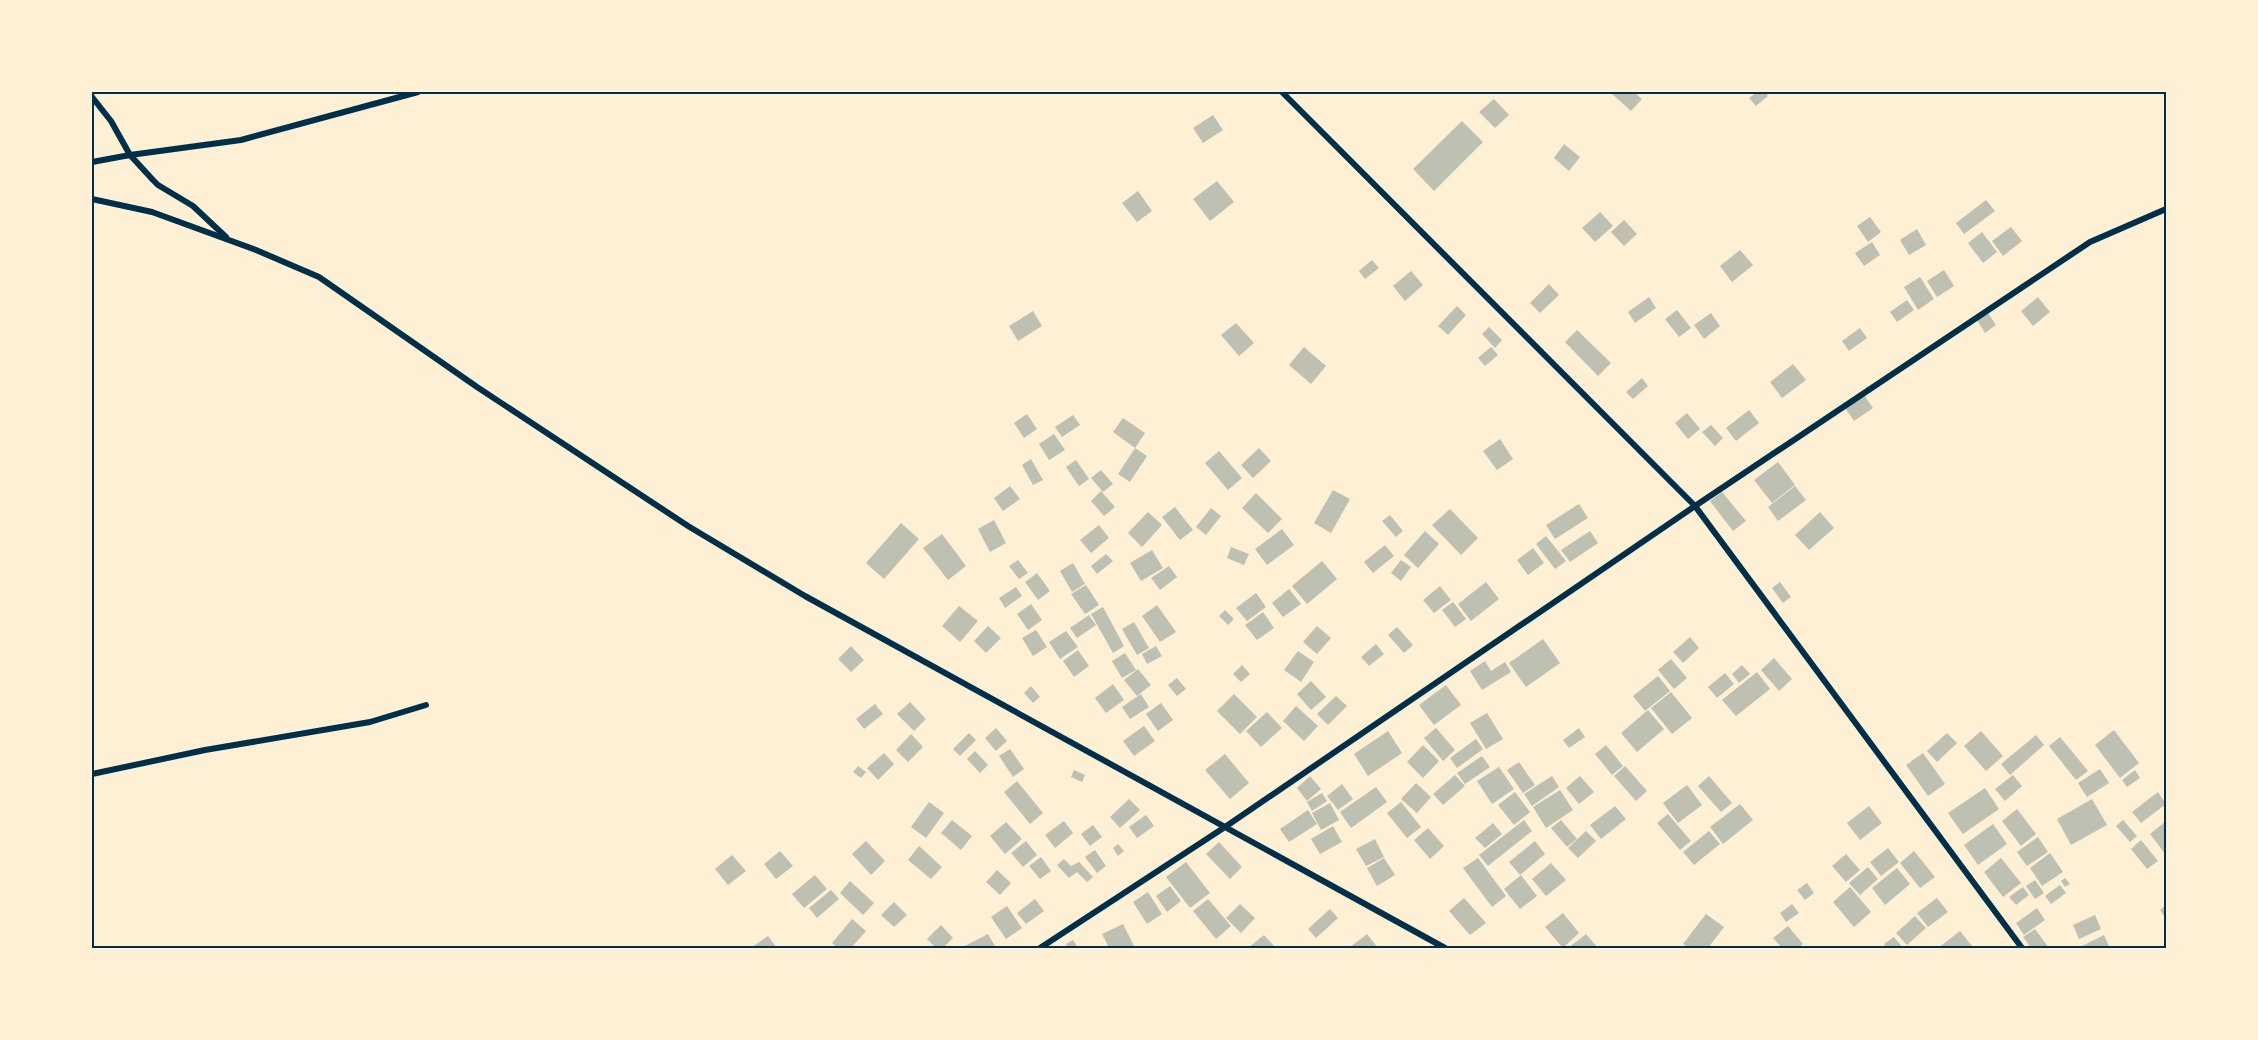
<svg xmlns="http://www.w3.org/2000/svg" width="2258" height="1040" font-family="'Fira Sans',sans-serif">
	<rect width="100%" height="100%" fill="#fdf0d5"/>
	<g fill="#bec0b2">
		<path d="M1612 92H1634L1642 99 1631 111 1611 93Z"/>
		<path d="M1757 92H1765L1768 96 1756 106 1749 98Z"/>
		<path d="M1494 99 1509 115 1495 128 1479 112Z"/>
		<path d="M1213 115 1223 130 1203 143 1193 128Z"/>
		<path d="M1462 121 1483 142 1434 191 1413 169Z"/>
		<path d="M1564 144 1580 157 1569 171 1554 158Z"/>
		<path d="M1217 181 1234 202 1210 221 1193 199Z"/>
		<path d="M1138 191 1152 211 1137 222 1122 203Z"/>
		<path d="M1986 200 1995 211 1964 234 1956 223Z"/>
		<path d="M1600 212 1613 226 1595 242 1582 228Z"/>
		<path d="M1870 217 1881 232 1868 242 1857 226Z"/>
		<path d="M1624 220 1637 234 1624 246 1611 232Z"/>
		<path d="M2011 227 2022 241 2003 256 1992 241Z"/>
		<path d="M1917 229 1926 245 1909 255 1900 240Z"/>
		<path d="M1982 232 1997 252 1983 263 1968 243Z"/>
		<path d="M1872 242 1880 255 1864 266 1855 253Z"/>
		<path d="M1740 250 1753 265 1732 282 1720 266Z"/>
		<path d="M1372 260 1379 268 1365 279 1359 271Z"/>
		<path d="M1944 270 1954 286 1937 297 1927 281Z"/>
		<path d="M1411 271 1423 285 1405 301 1393 286Z"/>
		<path d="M1920 277 1934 299 1918 310 1904 287Z"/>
		<path d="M1549 284 1559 295 1540 313 1530 303Z"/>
		<path d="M1649 297 1656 308 1635 323 1628 312Z"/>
		<path d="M2038 297 2050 312 2033 326 2021 311Z"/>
		<path d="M1907 300 1914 310 1897 322 1890 312Z"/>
		<path d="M1457 306 1466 315 1448 335 1438 326Z"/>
		<path d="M1677 310 1691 328 1679 337 1665 319Z"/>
		<path d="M1033 311 1042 326 1018 341 1009 326Z"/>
		<path d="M1711 313 1720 326 1704 339 1694 325Z"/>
		<path d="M1988 313 1996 325 1985 333 1977 320Z"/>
		<path d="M1236 323 1254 343 1239 356 1221 335Z"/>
		<path d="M1489 327 1502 340 1495 348 1482 334Z"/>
		<path d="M1860 328 1867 338 1849 351 1842 341Z"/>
		<path d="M1577 330 1611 363 1598 376 1565 342Z"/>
		<path d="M1304 347 1326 366 1311 384 1289 365Z"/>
		<path d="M1491 347 1498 355 1485 366 1478 358Z"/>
		<path d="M1793 364 1806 380 1782 398 1770 382Z"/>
		<path d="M1642 378 1648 386 1633 399 1626 392Z"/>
		<path d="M1864 395 1873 408 1854 421 1845 408Z"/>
		<path d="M1749 410 1759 423 1736 441 1726 428Z"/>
		<path d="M1687 413 1700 429 1688 439 1675 423Z"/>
		<path d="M1027 414 1037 429 1024 438 1014 423Z"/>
		<path d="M1073 415 1080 425 1062 437 1055 427Z"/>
		<path d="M1123 418 1145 433 1135 448 1113 432Z"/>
		<path d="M1711 425 1723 438 1715 446 1702 432Z"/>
		<path d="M1054 434 1065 450 1049 460 1039 444Z"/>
		<path d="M1500 439 1513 459 1497 470 1483 451Z"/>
		<path d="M1135 448 1147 456 1130 482 1118 474Z"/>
		<path d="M1259 448 1271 461 1253 478 1241 465Z"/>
		<path d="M1219 451 1242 478 1228 490 1205 463Z"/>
		<path d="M1031 459 1043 480 1033 485 1022 465Z"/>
		<path d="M1076 460 1089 479 1079 486 1066 467Z"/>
		<path d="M1778 462 1795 485 1772 503 1754 480Z"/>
		<path d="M1101 470 1113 484 1103 492 1091 478Z"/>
		<path d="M1010 486 1020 499 1003 511 994 498Z"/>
		<path d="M1795 486 1806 500 1778 521 1768 507Z"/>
		<path d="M1333 490 1350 499 1331 533 1314 523Z"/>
		<path d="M1101 491 1115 507 1104 516 1091 501Z"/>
		<path d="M1722 492 1746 521 1733 531 1710 501Z"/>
		<path d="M1256 493 1282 519 1268 533 1242 508Z"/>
		<path d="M1579 504 1588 518 1555 539 1546 525Z"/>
		<path d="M1175 507 1193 530 1180 540 1162 517Z"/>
		<path d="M1211 508 1221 516 1206 535 1196 527Z"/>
		<path d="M1450 509 1478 538 1461 555 1432 525Z"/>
		<path d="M1148 512 1162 525 1142 547 1128 533Z"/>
		<path d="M1820 512 1834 528 1809 550 1795 535Z"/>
		<path d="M1390 515 1403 531 1396 537 1382 521Z"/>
		<path d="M994 520 1006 543 990 552 978 529Z"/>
		<path d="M901 523 919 539 884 579 866 563Z"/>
		<path d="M1099 525 1109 538 1091 553 1080 540Z"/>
		<path d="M1282 529 1294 545 1267 565 1255 549Z"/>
		<path d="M1425 531 1439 544 1418 568 1404 555Z"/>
		<path d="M1590 531 1598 543 1570 562 1561 550Z"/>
		<path d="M942 534 966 566 948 580 923 548Z"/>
		<path d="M1546 536 1566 561 1555 569 1536 544Z"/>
		<path d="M1385 545 1394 556 1373 573 1364 562Z"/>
		<path d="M1231 547 1249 554 1244 565 1227 558Z"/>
		<path d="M1533 548 1544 563 1528 575 1517 560Z"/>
		<path d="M1152 550 1163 568 1141 581 1130 563Z"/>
		<path d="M1106 554 1113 561 1097 574 1091 566Z"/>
		<path d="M1018 560 1028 573 1019 579 1009 566Z"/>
		<path d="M1401 560 1411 567 1401 581 1391 573Z"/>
		<path d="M1322 561 1337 579 1307 604 1292 586Z"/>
		<path d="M1073 563 1085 584 1072 592 1060 571Z"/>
		<path d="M1169 566 1177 577 1160 590 1151 578Z"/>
		<path d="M1037 573 1050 591 1038 600 1025 582Z"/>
		<path d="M1486 582 1499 599 1471 621 1458 604Z"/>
		<path d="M1780 582 1791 597 1783 603 1772 588Z"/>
		<path d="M1086 585 1099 605 1085 614 1071 594Z"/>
		<path d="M1440 586 1451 600 1434 613 1423 600Z"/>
		<path d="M1016 587 1022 596 1005 608 999 598Z"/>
		<path d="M1289 589 1301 604 1283 617 1272 603Z"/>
		<path d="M1256 593 1266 607 1247 621 1236 608Z"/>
		<path d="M1453 602 1466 619 1455 627 1442 610Z"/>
		<path d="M1031 604 1042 620 1028 630 1017 614Z"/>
		<path d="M1157 605 1176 632 1160 642 1142 616Z"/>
		<path d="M959 606 978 621 960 642 942 626Z"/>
		<path d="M1103 607 1124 646 1113 653 1091 614Z"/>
		<path d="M1225 610 1234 619 1228 625 1219 616Z"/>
		<path d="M1263 612 1274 628 1257 640 1245 625Z"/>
		<path d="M1089 615 1096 625 1077 638 1070 628Z"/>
		<path d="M1134 622 1149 648 1137 655 1122 629Z"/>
		<path d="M988 626 1001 638 986 653 974 641Z"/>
		<path d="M1317 626 1331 638 1317 654 1303 642Z"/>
		<path d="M1397 627 1413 645 1404 653 1388 635Z"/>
		<path d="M1036 630 1047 647 1033 656 1022 638Z"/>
		<path d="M1066 631 1078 647 1060 659 1049 642Z"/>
		<path d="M1690 637 1699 648 1683 663 1673 652Z"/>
		<path d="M1543 639 1560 663 1526 687 1509 663Z"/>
		<path d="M1376 644 1384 654 1369 666 1361 657Z"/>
		<path d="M851 646 864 660 851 672 838 659Z"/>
		<path d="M1156 646 1162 656 1147 664 1142 654Z"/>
		<path d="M1078 650 1089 666 1074 677 1063 661Z"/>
		<path d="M1298 651 1314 662 1301 682 1284 670Z"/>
		<path d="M1125 653 1136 670 1122 678 1112 661Z"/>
		<path d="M1774 658 1792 679 1779 691 1761 670Z"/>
		<path d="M1671 659 1687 678 1674 689 1658 670Z"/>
		<path d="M1485 661 1491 671 1505 662 1511 672 1482 690 1470 671Z"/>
		<path d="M1242 665 1250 674 1241 682 1233 674Z"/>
		<path d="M1742 665 1750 674 1739 683 1732 674Z"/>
		<path d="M1138 669 1151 685 1137 696 1124 680Z"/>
		<path d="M1757 672 1770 689 1736 716 1722 700Z"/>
		<path d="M1725 673 1734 684 1717 698 1708 687Z"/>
		<path d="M1658 676 1670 691 1645 711 1633 696Z"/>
		<path d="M1177 678 1186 689 1177 696 1168 685Z"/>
		<path d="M1311 681 1326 697 1311 710 1297 694Z"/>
		<path d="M1113 684 1124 700 1106 713 1095 698Z"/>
		<path d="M1446 685 1461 705 1434 725 1419 705Z"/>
		<path d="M1031 686 1040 697 1033 703 1024 693Z"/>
		<path d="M1671 692 1692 718 1672 734 1651 708Z"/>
		<path d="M1141 694 1149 707 1130 719 1122 707Z"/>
		<path d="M1234 694 1257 717 1240 734 1217 711Z"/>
		<path d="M1336 696 1347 706 1328 725 1317 714Z"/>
		<path d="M910 702 926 719 914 731 897 714Z"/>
		<path d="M1161 703 1173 720 1158 731 1146 714Z"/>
		<path d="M875 704 883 714 864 729 856 719Z"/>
		<path d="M1296 706 1318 726 1304 741 1283 721Z"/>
		<path d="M1648 710 1664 729 1637 752 1621 733Z"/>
		<path d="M1267 712 1282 728 1261 747 1246 731Z"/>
		<path d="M1487 713 1503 739 1486 749 1470 723Z"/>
		<path d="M1144 726 1155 741 1134 756 1123 741Z"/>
		<path d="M996 728 1007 741 996 751 985 738Z"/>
		<path d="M1436 728 1455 750 1443 761 1424 738Z"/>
		<path d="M1579 728 1585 737 1569 748 1563 740Z"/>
		<path d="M2114 730 2139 763 2120 778 2095 745Z"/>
		<path d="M1388 731 1402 753 1368 776 1354 754Z"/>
		<path d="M1981 731 2003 756 1986 771 1964 746Z"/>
		<path d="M969 733 976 740 960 756 953 749Z"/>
		<path d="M1947 733 1957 743 1937 762 1927 751Z"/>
		<path d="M911 734 923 747 908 762 896 750Z"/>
		<path d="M2036 735 2044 745 2010 775 2001 764Z"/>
		<path d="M2060 737 2088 771 2076 780 2049 746Z"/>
		<path d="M1476 739 1483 749 1457 768 1450 758Z"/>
		<path d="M1423 745 1439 761 1423 778 1407 762Z"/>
		<path d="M1606 745 1623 766 1612 775 1595 754Z"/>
		<path d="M1010 749 1024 769 1013 777 999 756Z"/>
		<path d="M975 751 988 765 980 773 967 759Z"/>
		<path d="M884 753 894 764 878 780 867 768Z"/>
		<path d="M1923 753 1945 784 1928 796 1906 765Z"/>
		<path d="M1225 754 1249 783 1230 799 1205 770Z"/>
		<path d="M1482 756 1490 767 1465 784 1457 773Z"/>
		<path d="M1519 762 1535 785 1523 793 1507 770Z"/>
		<path d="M858 766 866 772 861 778 853 772Z"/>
		<path d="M1625 766 1647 791 1636 801 1614 776Z"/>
		<path d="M1499 767 1514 789 1492 804 1477 781Z"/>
		<path d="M2100 769 2109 783 2087 797 2078 783Z"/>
		<path d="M1074 770 1085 775 1082 782 1071 777Z"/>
		<path d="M2135 770 2140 778 2127 787 2122 780Z"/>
		<path d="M1455 775 1465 786 1443 805 1433 794Z"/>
		<path d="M2013 775 2022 786 2005 801 1995 789Z"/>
		<path d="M1310 776 1321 789 1307 801 1297 788Z"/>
		<path d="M1552 776 1559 787 1532 806 1524 794Z"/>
		<path d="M1580 776 1594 792 1579 804 1566 788Z"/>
		<path d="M1709 776 1732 803 1721 812 1698 786Z"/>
		<path d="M1017 781 1043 813 1030 824 1004 792Z"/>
		<path d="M1416 783 1431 797 1417 813 1401 799Z"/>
		<path d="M1342 784 1353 799 1338 810 1327 796Z"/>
		<path d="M1687 785 1702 805 1678 823 1663 803Z"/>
		<path d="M1376 787 1387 802 1351 828 1340 812Z"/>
		<path d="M1985 788 1999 809 1963 834 1948 813Z"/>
		<path d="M1560 790 1573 810 1546 828 1533 807Z"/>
		<path d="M1515 792 1530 812 1514 825 1498 805Z"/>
		<path d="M2158 792 2166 804 2141 823 2132 812Z"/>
		<path d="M1322 793 1327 801 1312 811 1307 802Z"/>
		<path d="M1129 799 1140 810 1120 828 1110 817Z"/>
		<path d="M2092 799 2107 825 2071 845 2057 819Z"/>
		<path d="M929 802 944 813 926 838 911 827Z"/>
		<path d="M1401 802 1421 827 1407 838 1387 813Z"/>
		<path d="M1330 803 1339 820 1321 830 1312 813Z"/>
		<path d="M1740 804 1753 820 1723 844 1710 827Z"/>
		<path d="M1615 806 1626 819 1601 839 1590 825Z"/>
		<path d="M1869 806 1882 823 1860 840 1847 823Z"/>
		<path d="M2017 809 2036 834 2021 846 2002 821Z"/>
		<path d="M1308 810 1317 824 1289 842 1280 829Z"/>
		<path d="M1668 814 1691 841 1680 850 1657 823Z"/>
		<path d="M1146 815 1154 826 1137 838 1129 827Z"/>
		<path d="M952 820 972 836 961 850 941 833Z"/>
		<path d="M1524 820 1532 831 1488 866 1479 855Z"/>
		<path d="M1561 820 1577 839 1567 847 1551 828Z"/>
		<path d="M2123 820 2137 836 2130 842 2116 826Z"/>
		<path d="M1064 821 1073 833 1055 848 1045 835Z"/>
		<path d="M2166 821V855L2150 834Z"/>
		<path d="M1006 822 1022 839 1005 854 990 836Z"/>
		<path d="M1493 823 1502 834 1485 848 1475 838Z"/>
		<path d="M1993 824 2007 844 1978 865 1964 845Z"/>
		<path d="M1093 825 1102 837 1090 846 1081 834Z"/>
		<path d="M1333 826 1342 842 1320 854 1311 839Z"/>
		<path d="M1428 828 1444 846 1430 859 1414 840Z"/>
		<path d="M1586 831 1596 841 1578 858 1568 848Z"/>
		<path d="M1709 831 1720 844 1694 865 1683 852Z"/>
		<path d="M2038 837 2048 852 2027 866 2017 852Z"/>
		<path d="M1375 839 1384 857 1366 866 1356 849Z"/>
		<path d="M2141 840 2158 861 2147 869 2131 849Z"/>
		<path d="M866 841 885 861 871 875 852 854Z"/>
		<path d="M1026 841 1037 855 1023 867 1011 853Z"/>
		<path d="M1535 841 1545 854 1520 875 1509 862Z"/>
		<path d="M1219 842 1242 867 1230 879 1206 854Z"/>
		<path d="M1118 844 1124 851 1118 856 1113 848Z"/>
		<path d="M919 846 942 867 931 879 908 860Z"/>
		<path d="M1888 848 1899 862 1881 876 1870 862Z"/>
		<path d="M1095 850 1106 866 1097 873 1085 857Z"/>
		<path d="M780 851 793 866 776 879 764 864Z"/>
		<path d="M1914 851 1935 877 1920 888 1900 863Z"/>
		<path d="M2050 853 2063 872 2042 886 2030 868Z"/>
		<path d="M1846 854 1860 870 1846 882 1832 866Z"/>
		<path d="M732 855 746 871 728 885 715 869Z"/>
		<path d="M1041 857 1051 871 1040 879 1029 866Z"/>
		<path d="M1384 858 1395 875 1377 886 1367 868Z"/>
		<path d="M1478 858 1506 896 1492 907 1463 868Z"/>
		<path d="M2001 858 2021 883 2003 897 1984 872Z"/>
		<path d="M1064 859 1071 866 1079 862 1093 877 1087 882 1077 872 1069 878 1057 865Z"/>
		<path d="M1186 862 1210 893 1190 908 1166 877Z"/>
		<path d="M1551 863 1566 880 1546 896 1532 879Z"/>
		<path d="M1868 867 1878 879 1860 895 1849 883Z"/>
		<path d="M1897 868 1910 884 1885 905 1872 888Z"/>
		<path d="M997 870 1011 883 1000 895 986 882Z"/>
		<path d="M815 875 827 889 804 908 792 894Z"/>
		<path d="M1521 875 1537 896 1520 909 1504 889Z"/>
		<path d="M2065 878 2070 884 2065 887 2061 881Z"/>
		<path d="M2035 880 2044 893 2035 899 2026 886Z"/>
		<path d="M850 881 874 903 863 915 840 893Z"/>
		<path d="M1807 883 1814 893 1805 900 1797 890Z"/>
		<path d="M2060 885 2066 893 2051 904 2045 896Z"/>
		<path d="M1170 886 1181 901 1167 912 1156 896Z"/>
		<path d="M1850 887 1871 912 1854 927 1833 902Z"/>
		<path d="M2023 887 2029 895 2016 905 2009 897Z"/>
		<path d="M831 890 839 899 817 918 809 908Z"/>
		<path d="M1148 892 1162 914 1147 924 1133 902Z"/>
		<path d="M1464 898 1486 923 1470 935 1449 911Z"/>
		<path d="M1937 898 1948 912 1928 927 1917 913Z"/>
		<path d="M1035 899 1044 911 1026 924 1017 913Z"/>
		<path d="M1208 899 1231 926 1216 939 1193 911Z"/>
		<path d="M894 902 907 915 894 927 881 915Z"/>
		<path d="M1240 904 1255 918 1241 933 1226 918Z"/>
		<path d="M1792 904 1799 913 1786 922 1780 913Z"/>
		<path d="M2166 905V919L2160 910Z"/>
		<path d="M1007 906 1022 928 1006 939 991 917Z"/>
		<path d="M2037 908 2045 920 2024 935 2016 923Z"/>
		<path d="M1330 909 1338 918 1316 938 1308 929Z"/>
		<path d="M1563 913 1579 933 1563 948 1545 927Z"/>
		<path d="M1706 914 1724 927 1708 948H1689L1683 944Z"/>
		<path d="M2095 915 2101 929 2079 939 2073 925Z"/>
		<path d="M1915 916 1926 928 1907 945 1896 933Z"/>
		<path d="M852 919 866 931 851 948H838L832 943Z"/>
		<path d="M1123 924 1135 948H1109L1102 934Z"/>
		<path d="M941 925 953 938 943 948H936L927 939Z"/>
		<path d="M1788 926 1803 944 1798 948H1782L1773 938Z"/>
		<path d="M2035 929 2049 948H2031L2023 937Z"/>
		<path d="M1960 931 1972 946 1969 948H1938Z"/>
		<path d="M988 934 996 948H961Z"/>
		<path d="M1367 934 1378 948H1349Z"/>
		<path d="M1586 934 1598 948H1568Z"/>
		<path d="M1264 935 1276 948H1248Z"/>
		<path d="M2104 935 2109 946 2104 948H2078Z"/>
		<path d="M768 936 777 948H751Z"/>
		<path d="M1894 937 1903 948H1887L1884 944Z"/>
		<path d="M1073 940 1078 948H1068L1066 944Z"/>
	</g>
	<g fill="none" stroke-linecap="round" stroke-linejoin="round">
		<g stroke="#003049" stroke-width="6">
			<path d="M1282 92 1695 506 2022 948"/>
			<path d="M92 97 111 121 130 155 153 180 158 185 193 206 226 237"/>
			<path d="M92 162 130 155 241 140 418 92"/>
			<path d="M92 199 152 212 256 250 319 277 477 387 688 526 805 596 1445 948"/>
			<path d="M92 774 205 750 370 722 426 705"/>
			<path d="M1040 948 1225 827 1695 506 2090 242 2166 209"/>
		</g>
	</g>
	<rect width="2258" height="1040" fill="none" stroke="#fdf0d5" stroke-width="186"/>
	<rect x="93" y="93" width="2072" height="854" fill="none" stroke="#003049" stroke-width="2"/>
</svg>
